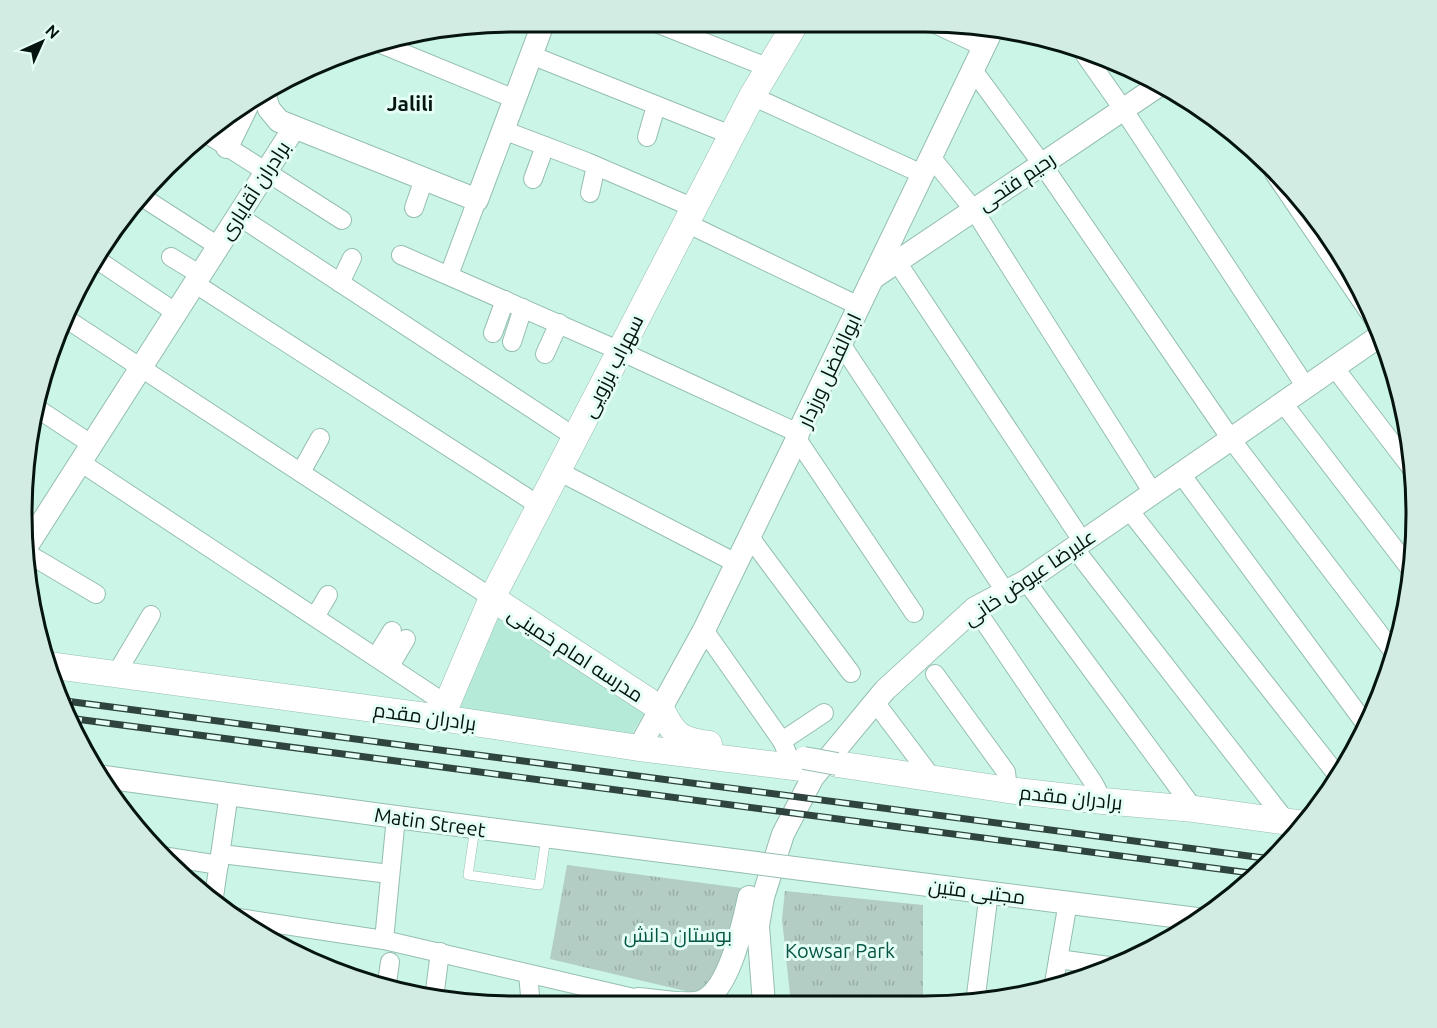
<svg xmlns="http://www.w3.org/2000/svg" width="1437" height="1028" font-family="Ubuntu,Cairo,sans-serif">
	<defs>
		<pattern id="grass-tufts" width="24" height="20" patternUnits="userSpaceOnUse" patternTransform="scale(1.5)"><rect width="24" height="20" fill="#b3ccc4"/><path d="M3 7l-1-3M5 7V3M7 7l1-3M15 17l-1-3M17 17v-4M19 17l1-3" fill="none" stroke="#98aea7"/></pattern>
	</defs>
	<rect width="100%" height="100%" fill="#caf5e7"/>
	<path fill="#b5e9d8" d="M499 616 646 711 629 738 457 715Z"/>
	<g fill="url(#grass-tufts)">
		<path d="M567 865 741 888 730 950 714 980 694 993 550 959Z"/>
		<path d="M785 891 923 905V1003L791 1004 782 919Z"/>
	</g>
	<g fill="none" stroke-linecap="round" stroke-linejoin="round">
		<defs>
			<path id="service" d="M475 828 468 875 539 885 546 837"/>
			<g id="minor">
				<path d="M651 21 769 68"/>
				<path d="M931 22 984 47"/>
				<path d="M376 42 515 99"/>
				<path d="M531 55 731 135"/>
				<path d="M1085 55 1123 109 1306 387"/>
				<path d="M973 70 1042 164 1231 439 1395 654"/>
				<path d="M752 96 922 174"/>
				<path d="M503 130 587 162 694 208"/>
				<path d="M207 134 342 220"/>
				<path d="M647 137 656 106"/>
				<path d="M931 157 974 210 1153 493"/>
				<path d="M1274 173 1373 318"/>
				<path d="M533 179 545 146"/>
				<path d="M590 193 596 166"/>
				<path d="M139 195 218 246"/>
				<path d="M414 208 424 179"/>
				<path d="M237 215 575 437"/>
				<path d="M686 223 859 306"/>
				<path d="M401 255 620 351 798 433"/>
				<path d="M171 257 199 274"/>
				<path d="M96 259 175 312"/>
				<path d="M897 262 1083 542"/>
				<path d="M449 275 477 200"/>
				<path d="M194 283 540 506"/>
				<path d="M340 283 352 258"/>
				<path d="M65 318 492 598"/>
				<path d="M493 333 505 300"/>
				<path d="M512 342 523 308"/>
				<path d="M841 344 1005 591"/>
				<path d="M545 354 559 323"/>
				<path d="M1334 367 1412 469"/>
				<path d="M1283 403 1411 570"/>
				<path d="M38 409 91 444"/>
				<path d="M797 439 914 613"/>
				<path d="M80 462 446 704"/>
				<path d="M558 471 736 563"/>
				<path d="M301 472 320 438"/>
				<path d="M1181 474 1367 726"/>
				<path d="M1129 510 1338 776"/>
				<path d="M749 536 851 673"/>
				<path d="M1074 548 1286 821"/>
				<path d="M25 552 96 594"/>
				<path d="M1026 581 1194 809"/>
				<path d="M975 608 1093 782 1103 801"/>
				<path d="M315 617 328 595"/>
				<path d="M704 630 782 741 788 755"/>
				<path d="M376 657 392 631"/>
				<path d="M390 666 406 639"/>
				<path d="M116 674 151 615"/>
				<path d="M935 674 1006 772 1008 790"/>
				<path d="M881 710 933 779"/>
				<path d="M782 741 824 713"/>
				<path d="M221 854 390 874"/>
				<path d="M162 856 219 865"/>
				<path d="M213 904 229 793"/>
				<path d="M232 917 384 940 651 1002"/>
				<path d="M384 940 396 817"/>
				<path d="M1058 959 1109 966"/>
				<path d="M528 974 531 1006"/>
				<path d="M1054 983 1068 902"/>
				<path d="M386 990 390 962"/>
				<path d="M434 998 440 952"/>
				<path d="M975 1003 989 892"/>
			</g>
			<g id="tertiary">
				<path d="M264 93 269 109 279 121 477 200 544 21"/>
				<path d="M227 147 250 100"/>
				<path d="M873 278 1161 84"/>
				<path d="M25 549 294 128"/>
				<path d="M639 748 704 630 797 439 798 433 993 28"/>
				<path d="M104 777 396 817 756 863"/>
				<path d="M786 867 1197 919"/>
				<path d="M638 999C654 1000 689 1007 703 1001 730 988 743 924 749 897"/>
				<path d="M764 1004 758 926 763 897 783 834 813 777 885 690 975 608 1026 581 1381 335"/>
			</g>
			<g id="secondary">
				<path d="M492 598 661 709C675 736 679 740 709 744"/>
				<path d="M48 665 441 718 639 748 802 768"/>
				<path d="M441 718 492 598 752 96 797 21"/>
				<path d="M837 764 1008 790 1103 801 1194 809 1305 824"/>
			</g>
		</defs>
		<use href="#service" stroke="#95beb1" stroke-width="10"/>
		<use href="#minor" stroke="#95beb1" stroke-width="20"/>
		<use href="#tertiary" stroke="#95beb1" stroke-width="24"/>
		<use href="#secondary" stroke="#95beb1" stroke-width="27"/>
		<use href="#service" stroke="#fff" stroke-width="9"/>
		<use href="#minor" stroke="#fff" stroke-width="18"/>
		<use href="#tertiary" stroke="#fff" stroke-width="22"/>
		<use href="#secondary" stroke="#fff" stroke-width="26"/>
		<defs>
			<g id="rail">
				<path d="M58 700 1272 859"/>
				<path d="M68 718 1258 874"/>
			</g>
		</defs>
		<use href="#rail" stroke="#2f443e" stroke-width="7"/>
		<use href="#rail" stroke="#e4fef5" stroke-width="4.5" stroke-dasharray="14" stroke-linecap="butt"/>
		<defs>
			<g id="tertiary-bridge">
				<path d="M804 758 837 764"/>
				<path d="M756 863 786 867"/>
			</g>
		</defs>
		<use href="#tertiary-bridge" stroke="#95beb1" stroke-width="24" stroke-linecap="butt"/>
		<use href="#tertiary-bridge" stroke="#fff" stroke-width="22"/>
	</g>
	<g text-anchor="middle" dominant-baseline="central" stroke-width="6" stroke-linejoin="round" paint-order="stroke">
		<g font-size="20" fill="#051410" stroke="#e4fef5">
			<text transform="translate(1016 181) rotate(-34)">رحیم فتحی</text>
			<text transform="translate(254 190) rotate(-57)">برادران آقایاری</text>
			<text transform="translate(612 366) rotate(-63)">سهراب برزویی</text>
			<text transform="translate(829 370) rotate(-65)">ابوالفضل ورزدار</text>
			<text transform="translate(1029 577) rotate(-34)">علیرضا عیوض خانی</text>
			<text transform="translate(576 654) rotate(33)">مدرسه امام خمینی</text>
			<text transform="translate(425 716) rotate(8)">برادران مقدم</text>
			<text transform="translate(1071 797) rotate(6)">برادران مقدم</text>
			<text transform="translate(430 822) rotate(8)">Matin Street</text>
			<text transform="translate(977 891) rotate(7)">مجتبی متین</text>
		</g>
		<g font-size="20" fill="#075545" stroke="#e4fef5">
			<text x="678" y="934">بوستان دانش</text>
			<text x="840" y="950">Kowsar Park</text>
		</g>
		<g font-size="21" font-weight="bold" fill="#051410" stroke="#e4fef5">
			<text x="410" y="103">Jalili</text>
		</g>
	</g>
	<path d="M0 0H1437V1028H0ZM514 32H924A482 482 0 0 1 1406 514V514A482 482 0 0 1 924 996H514A482 482 0 0 1 32 514V514A482 482 0 0 1 514 32Z" fill="#d2ebe3" fill-rule="evenodd"/>
	<path fill="none" stroke="#051410" stroke-width="3" d="M514 32H924A482 482 0 0 1 1406 514V514A482 482 0 0 1 924 996H514A482 482 0 0 1 32 514V514A482 482 0 0 1 514 32Z"/>
	<g transform="translate(42 42) rotate(45)" stroke="#e4fef5" stroke-width="4.5" paint-order="stroke">
	<path d="M0-4.5L10 22L0 15L-10 22Z" fill="#051410"/>
	<text y="-9" font-size="16" font-weight="bold" text-anchor="middle" fill="#051410">N</text>
	</g>
</svg>
